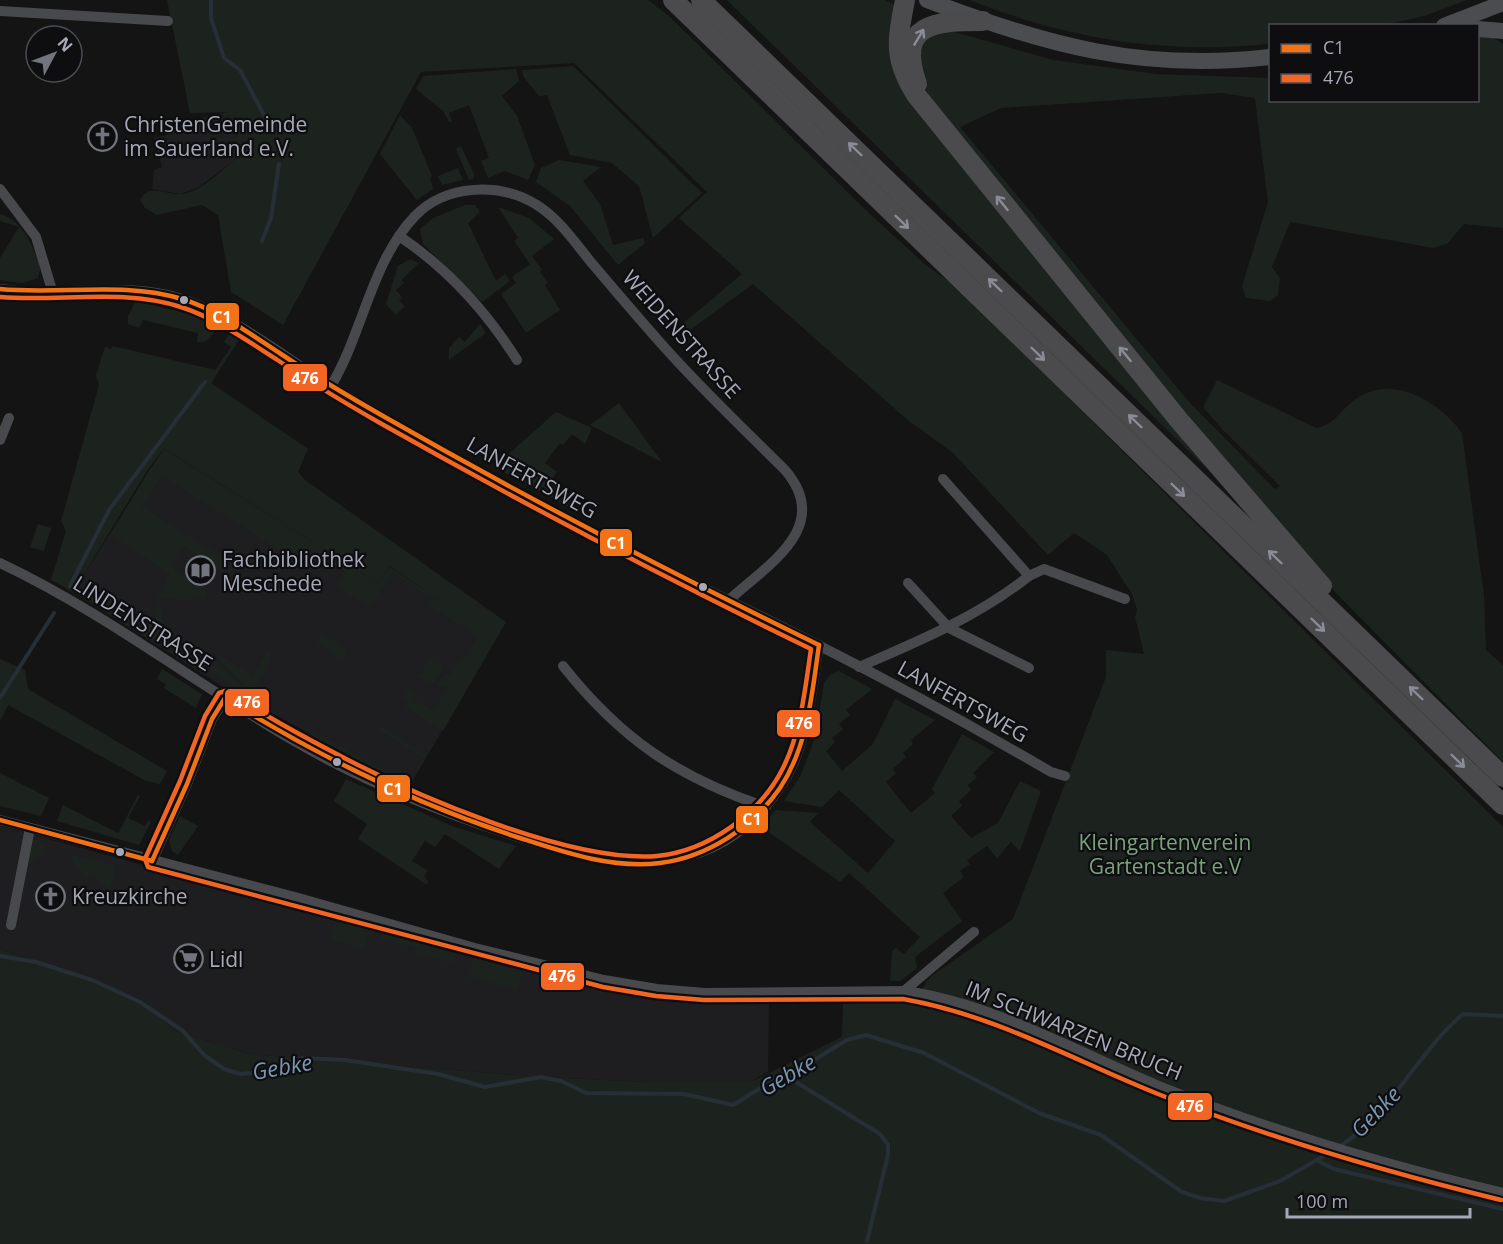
<svg xmlns="http://www.w3.org/2000/svg" width="1503" height="1244" font-family="'Open Sans',sans-serif">
	<rect width="100%" height="100%" fill="#141414"/>
	<g fill="#1e1e20">
		<path d="M227 112 237 136 236 159 199 187 180 194 152 189 154 170 162 167 154 138 167 135 166 131 184 126 183 122Z"/>
		<path d="M164 448 379 582 389 566 497 637 409 787 225 688 73 592Z"/>
		<path d="M0 826 474 955 585 983 688 999 769 1002 768 1071 751 1082H648L541 1077 249 1054 174 1031 142 1000 0 949Z"/>
	</g>
	<g fill="#1c231e">
		<path d="M167 0H648L670 17 872 216 927 266 953 284 1503 827V1244H0V949L142 1000 174 1031 249 1054 541 1077 648 1082H751L842 1037 843 1003 914 1001 930 977 1013 919 1106 677V650L1144 654 1135 617 1137 610 1132 594 1107 555 1074 533 1048 555 952 452 909 421 753 284 686 333 680 326 742 274 679 218 707 192 574 63 421 72 283 325 231 292 218 215 202 205 157 215 145 208 140 200C149 183 163 194 179 194 200 194 220 171 236 159L237 136 227 112 190 113Z"/>
		<path d="M727 0H884L894 4 898 10 892 52 1211 464 1206 468Z"/>
		<path d="M970 0H1467L1424 16 1385 25 1270 26V44C1163 54 1070 40 970 0Z"/>
		<path d="M944 29 1053 60 1156 74 1270 78V100H1478V37L1493 38 1503 44V228L1464 224 1448 243 1433 248 1290 222 1272 267 1280 278 1278 295 1270 301 1246 298 1242 286 1268 202 1255 98 1221 93 1001 108 960 127 1190 403 1275 489 1280 486 1223 430 1203 407 1217 380 1316 428C1334 425 1340 411 1353 401 1391 372 1439 401 1462 433L1484 596 1486 650 1503 665V762L1337 594 950 130C930 97 912 80 924 39Z"/>
		<path d="M573 66 702 193 653 238 639 186 612 163 570 155 547 95 539 96 523 76 522 70Z"/>
		<path d="M516 69 519 81 502 96 517 116 535 165 528 180 505 171 488 178 481 161 489 158 469 105 449 113 452 121 449 122 444 112 416 89 423 76Z"/>
		<path d="M400 115 412 128 432 176 430 178 433 189 417 200 380 154Z"/>
		<path d="M461 146 474 174 473 179 469 180 456 149Z"/>
		<path d="M559 160 601 167 583 181 600 204 613 245 643 238 645 243 618 265 570 206 536 182 541 168Z"/>
		<path d="M458 168 463 180 442 185 438 176Z"/>
		<path d="M465 205H475L480 212 468 223 496 281 505 274 510 281 482 302 423 244 420 229 433 218Z"/>
		<path d="M498 207 529 218 554 239 532 256 542 270 540 272 548 283 545 285 560 310 526 333 501 294 516 283 512 277 530 264 514 241 518 238Z"/>
		<path d="M0 214C24 221 31 245 41 266L38 278 22 283 0 280V258L19 227 0 221Z"/>
		<path d="M410 259 419 263 401 280 404 283 396 290 402 297 399 301 405 306 396 315 386 304 398 266Z"/>
		<path d="M136 301 193 315 216 327C212 336 208 344 197 342L198 333 143 320 139 328 128 324V316Z"/>
		<path d="M480 324 486 333 449 360V348L459 337 465 342Z"/>
		<path d="M230 332 241 337 211 383 308 449 298 472 305 480 506 622 443 731 405 707 408 702 401 698 407 687 417 693 413 699 433 710 448 687 437 685 446 673 450 675 462 657 465 658 476 639 470 635 472 632 429 606 434 599 392 573 370 607 337 587 346 572 310 550 301 563 162 476 142 507 228 561 222 569 183 546 171 566 208 592 203 600 194 595 190 600 160 598 162 621 169 638 166 640C147 614 157 598 170 574L110 535 148 472 164 450 379 584 389 568 449 606 389 566 379 583 164 448 147 471 73 592 51 580 66 531 61 521 99 385 96 375 105 347 111 349 113 346 215 370 231 347 224 342Z"/>
		<path d="M619 403 662 462 590 425Z"/>
		<path d="M556 412 592 428 585 444 572 434 563 445 560 443 545 463 557 472 552 479 570 494 567 499 572 504 569 507 494 467Z"/>
		<path d="M38 524 51 528 44 551 30 547Z"/>
		<path d="M88 594 138 625 149 612 160 637 157 642 87 598Z"/>
		<path d="M321 633 348 650 342 660 317 643Z"/>
		<path d="M179 638 190 648 185 658 170 644Z"/>
		<path d="M268 650 271 659 267 665 269 667 255 687 248 688 219 661 215 652 252 676Z"/>
		<path d="M0 659 25 670 28 689 167 771 160 784 146 781 8 705 0 721Z"/>
		<path d="M213 659 243 687 231 685 212 673Z"/>
		<path d="M429 659 444 668 434 684 418 677Z"/>
		<path d="M162 669 202 694 196 708 164 688 166 684 157 679Z"/>
		<path d="M839 671 872 689 846 710 850 715 839 724 843 729 832 738 835 742 826 751 842 771 873 744 895 699 935 720 911 740 913 744 903 753 906 757 893 769 896 773 886 782 911 813 935 793 932 789 962 734 994 752 973 773 977 777 968 785 971 790 959 801 962 806 951 816 971 838 998 823 1020 781 1041 791 1020 851 1011 842 997 858 987 846 967 860 970 864 960 871 964 877 943 893 962 921 915 957 917 968 900 981H890L892 951 896 948 904 954 920 937 849 873 840 882 760 826 776 810 818 813 810 822 868 873 895 841 839 790 822 807 784 801 801 775 816 735 824 683 830 675Z"/>
		<path d="M232 688 265 704 263 708 231 690Z"/>
		<path d="M382 727 426 755 424 758 380 730Z"/>
		<path d="M312 732 410 783 408 786 310 735Z"/>
		<path d="M0 773 118 833 138 795 140 796 128 818 145 826 148 820 151 822 139 845 57 821 63 805 49 798 41 816 0 806Z"/>
		<path d="M346 779 452 826 516 846 499 869 445 834 435 847 425 841 412 861 428 871 424 876 428 881 427 885 358 839 367 824 334 801Z"/>
		<path d="M180 816 198 826 178 855 172 851 169 840Z"/>
		<path d="M31 838 39 840 47 852 25 867Z"/>
		<path d="M69 854 116 866 110 891 92 874 88 877 77 868Z"/>
		<path d="M335 921 369 930 364 948 330 939Z"/>
		<path d="M382 933 456 954 454 964 415 953V948L381 939Z"/>
		<path d="M473 958 523 971 518 990 467 977Z"/>
	</g>
	<g fill="none" stroke-linecap="round" stroke-linejoin="round">
		<g stroke="#272f36" stroke-width="4">
			<path d="M211 0V18L224 58 240 70 264 115"/>
			<path d="M262 241 271 218 279 164"/>
			<path d="M70 586 109 510 205 382"/>
			<path d="M0 698 54 613"/>
			<path d="M0 956 36 962 92 980 140 1002 183 1031 204 1055 224 1069 241 1074 262 1072 302 1058 345 1060 438 1074 485 1087 541 1077 561 1081 586 1093 684 1094 733 1105 783 1074 806 1065 847 1040 866 1035 924 1053 1039 1113 1101 1135 1182 1192 1200 1198 1224 1201 1247 1193 1280 1181 1334 1150"/>
			<path d="M783 1074 880 1134 888 1145V1155L867 1241"/>
			<path d="M1340 1146C1392 1113 1417 1053 1463 1014L1503 1016"/>
			<path d="M1318 1161 1334 1169 1503 1209"/>
		</g>
		<g stroke="#48494d" stroke-width="10">
			<path d="M0 11 168 21"/>
			<path d="M0 189 36 237 52 290"/>
			<path d="M399 236C447 268 486 311 517 360"/>
			<path d="M0 289C60 298 123 280 182 299 237 318 285 358 334 388 396 426 460 461 524 496 620 549 720 595 818 645 897 685 974 727 1051 772L1065 776"/>
			<path d="M331 386C363 333 371 262 415 216 446 184 500 182 537 205 559 219 574 241 590 261 612 287 635 314 658 340 698 386 742 427 785 470 834 527 767 565 728 601"/>
			<path d="M0 440 9 418"/>
			<path d="M0 563C104 612 196 684 296 742 363 781 435 810 509 834 608 867 710 889 779 789 808 748 811 693 819 645"/>
			<path d="M1029 576 1044 569 1125 599"/>
			<path d="M908 583 949 628 1029 668"/>
			<path d="M563 666C621 739 677 777 766 807"/>
			<path d="M859 667C919 641 977 617 1029 576L943 479"/>
			<path d="M0 820 295 897 475 948 604 980 657 989 705 993 904 991C990 1002 1079 1053 1159 1086 1271 1131 1385 1165 1503 1193"/>
			<path d="M152 861 187 784 212 719 225 698"/>
			<path d="M11 925 30 828"/>
			<path d="M904 991 974 932"/>
		</g>
		<g stroke="#4a4c4f" stroke-width="16">
			<path d="M927 0C1045 45 1142 72 1270 57"/>
			<path d="M1444 26 1503 3"/>
			<path d="M1478 29 1503 31"/>
		</g>
		<g stroke="#4b4b4e" stroke-width="20">
			<path d="M673 0 1503 805"/>
			<path d="M701 0 1503 777"/>
			<path d="M905 0C897 41 893 59 917 96L1178 419 1322 586"/>
			<path d="M917 84C895 22 937 21 983 21"/>
		</g>
		<defs>
			<g id="bus-1">
				<path d="M0 289C60 295 123 281 182 299 218 310 250 334 281 354 314 376 348 396 383 416 525 497 671 573 819 645"/>
				<path d="M225 698C319 757 417 805 523 839 566 853 614 869 660 863 708 857 753 827 780 788 808 746 812 693 819 645"/>
				<path d="M0 820 152 861"/>
				<path d="M152 861 187 784 212 719 225 698"/>
			</g>
			<path id="bus-2" d="M0 297C59 302 123 288 181 307 215 318 246 340 276 359 310 382 345 403 380 423 522 503 665 578 811 649 805 689 801 732 783 768 760 814 708 851 657 856 569 863 409 793 331 751 308 739 286 727 264 714 251 706 238 694 225 691L219 693 205 716 180 781 145 859 148 867 603 987 656 996 704 1000 903 999C995 1015 1073 1060 1158 1094 1270 1138 1385 1172 1501 1200"/>
		</defs>
		<use href="#bus-1" stroke="#0e0e10" stroke-width="9"/>
		<use href="#bus-2" stroke="#0e0e10" stroke-width="9"/>
		<use href="#bus-1" stroke="#f47216" stroke-width="4.5"/>
		<use href="#bus-2" stroke="#f26522" stroke-width="4.5"/>
	</g>
	<defs><path id="oneway-shaft" d="M-6 0H5M1.5-3L5.5 0L1.5 3" fill="none" stroke-width="1.6" stroke-linecap="round" stroke-linejoin="round" transform="scale(1.5)"/></defs>
	<g stroke="#8a8d97">
		<use href="#oneway-shaft" transform="translate(919 37) rotate(-59)"/>
		<use href="#oneway-shaft" transform="translate(855 149) rotate(-136)"/>
		<use href="#oneway-shaft" transform="translate(1002 203) rotate(-129)"/>
		<use href="#oneway-shaft" transform="translate(902 222) rotate(44)"/>
		<use href="#oneway-shaft" transform="translate(995 285) rotate(-136)"/>
		<use href="#oneway-shaft" transform="translate(1038 354) rotate(44)"/>
		<use href="#oneway-shaft" transform="translate(1125 354) rotate(-129)"/>
		<use href="#oneway-shaft" transform="translate(1135 421) rotate(-136)"/>
		<use href="#oneway-shaft" transform="translate(1178 490) rotate(44)"/>
		<use href="#oneway-shaft" transform="translate(1275 557) rotate(-136)"/>
		<use href="#oneway-shaft" transform="translate(1318 625) rotate(44)"/>
		<use href="#oneway-shaft" transform="translate(1416 693) rotate(-136)"/>
		<use href="#oneway-shaft" transform="translate(1458 761) rotate(44)"/>
	</g>
	<defs>
		<symbol id="church-ring" viewBox="-11 -11 22 22"><circle r="9.5" fill="#0e0e10" stroke="#72757d" stroke-width="1.5"/><path d="M-1.2-6h2.4v3.5h3.3v2.4h-3.3V6h-2.4V-.1h-3.3v-2.4h3.3Z" fill="#72757d"/></symbol>
		<symbol id="library-ring" viewBox="-11 -11 22 22"><circle r="9.5" fill="#0e0e10" stroke="#72757d" stroke-width="1.5"/><path d="M-6-4Q-3-5.5-.7-3.5V5Q-3 3-6 4ZM6-4Q3-5.5 .7-3.5V5Q3 3 6 4Z" fill="#72757d"/></symbol>
		<symbol id="supermarket-ring" viewBox="-11 -11 22 22"><circle r="9.5" fill="#0e0e10" stroke="#72757d" stroke-width="1.5"/><path d="M-6-5.5h2.5l.6 2H6L4.5 2H-2.5L-4.4-4H-6ZM-1.5 3.2a1.3 1.3 0 1 0 .1 0ZM3 3.2a1.3 1.3 0 1 0 .1 0Z" fill="#72757d"/></symbol>
	</defs>
	<g fill-rule="evenodd">
		<use href="#church-ring" x="86" y="120" width="33" height="33"/>
		<use href="#library-ring" x="184" y="554" width="33" height="33"/>
		<use href="#church-ring" x="34" y="880" width="33" height="33"/>
		<use href="#supermarket-ring" x="172" y="942" width="33" height="33"/>
	</g>
	<g fill="#a5a9b6" stroke="#0e0e10" stroke-width="2">
		<circle cx="184" cy="300" r="5"/>
		<circle cx="703" cy="587" r="5"/>
		<circle cx="337" cy="762" r="5"/>
		<circle cx="120" cy="852" r="5"/>
	</g>
	<g text-anchor="middle" dominant-baseline="central" stroke-width="4.5" stroke-linejoin="round" paint-order="stroke">
		<g font-size="21" fill="#a5a9b6" stroke="#0e0e10" text-anchor="start">
			<text x="124" y="124">ChristenGemeinde<tspan x="124" dy="24">im Sauerland e.V.</tspan></text>
			<text x="222" y="559">Fachbibliothek<tspan x="222" dy="24">Meschede</tspan></text>
			<text x="72" y="896">Kreuzkirche</text>
			<text x="209" y="959">Lidl</text>
		</g>
		<g font-size="21" fill="#a5a9b6" stroke="#0e0e10">
			<text transform="translate(682 334) rotate(48)">WEIDENSTRASSE</text>
			<text transform="translate(532 477) rotate(29)">LANFERTSWEG</text>
			<text transform="translate(143 623) rotate(32)">LINDENSTRASSE</text>
			<text transform="translate(963 701) rotate(29)">LANFERTSWEG</text>
			<text transform="translate(1074 1030) rotate(22)">IM SCHWARZEN BRUCH</text>
		</g>
		<g font-size="21" fill="#7ba17f" stroke="#0e0e10">
			<text x="1165" y="842">Kleingartenverein<tspan x="1165" dy="24">Gartenstadt e.V</tspan></text>
		</g>
		<g font-size="22" font-style="italic" fill="#7b96b2" stroke="#0e0e10">
			<text transform="translate(282 1066) rotate(-10)">Gebke</text>
			<text transform="translate(787 1074) rotate(-30)">Gebke</text>
			<text transform="translate(1375 1111) rotate(-46)">Gebke</text>
		</g>
	</g>
	<g stroke="#0e0e10" stroke-width="2">
		<rect x="205" y="302" width="35" height="29" rx="6" fill="#f47216"/>
		<rect x="282" y="363" width="46" height="29" rx="6" fill="#f26522"/>
		<rect x="599" y="528" width="34" height="29" rx="6" fill="#f47216"/>
		<rect x="224" y="688" width="46" height="29" rx="6" fill="#f26522"/>
		<rect x="776" y="709" width="45" height="29" rx="6" fill="#f26522"/>
		<rect x="376" y="774" width="35" height="29" rx="6" fill="#f47216"/>
		<rect x="735" y="805" width="34" height="29" rx="6" fill="#f47216"/>
		<rect x="540" y="962" width="45" height="29" rx="6" fill="#f26522"/>
		<rect x="1167" y="1092" width="46" height="29" rx="6" fill="#f26522"/>
	</g>
	<g font-size="16" text-anchor="middle" font-weight="bold" fill="#fff">
		<text x="222" y="323">C1</text>
		<text x="305" y="384">476</text>
		<text x="616" y="549">C1</text>
		<text x="247" y="708">476</text>
		<text x="799" y="729">476</text>
		<text x="393" y="795">C1</text>
		<text x="752" y="825">C1</text>
		<text x="562" y="982">476</text>
		<text x="1190" y="1112">476</text>
	</g>
	<rect x="1269" y="24" width="210" height="78" fill="#0e0e10" stroke="#4a4c52" stroke-width="1.5"/>
	<rect x="1281" y="44" width="30" height="9" fill="#f47216" stroke="#4a4c52" stroke-width="1.5"/>
	<text x="1323" y="54" font-size="18" fill="#a5a9b6">C1</text>
	<rect x="1281" y="74" width="30" height="9" fill="#f26522" stroke="#4a4c52" stroke-width="1.5"/>
	<text x="1323" y="84" font-size="18" fill="#a5a9b6">476</text>
	<g transform="translate(54 54) rotate(49)"><circle r="28" fill="#0e0e10" stroke="#4a4c52" stroke-width="1.5"/>
	<path d="M0-4.5L10 22L0 15L-10 22Z" fill="#72757d"/>
	<text y="-9" font-size="16" font-weight="bold" text-anchor="middle" fill="#a5a9b6">N</text>
	</g>
	<path d="M1287 1208v9h183v-9" fill="none" stroke="#a5a9b6" stroke-width="3"/>
	<text x="1296" y="1208" font-size="18" fill="#a5a9b6" stroke="#0e0e10" stroke-width="4.5" paint-order="stroke">100 m</text>
</svg>
